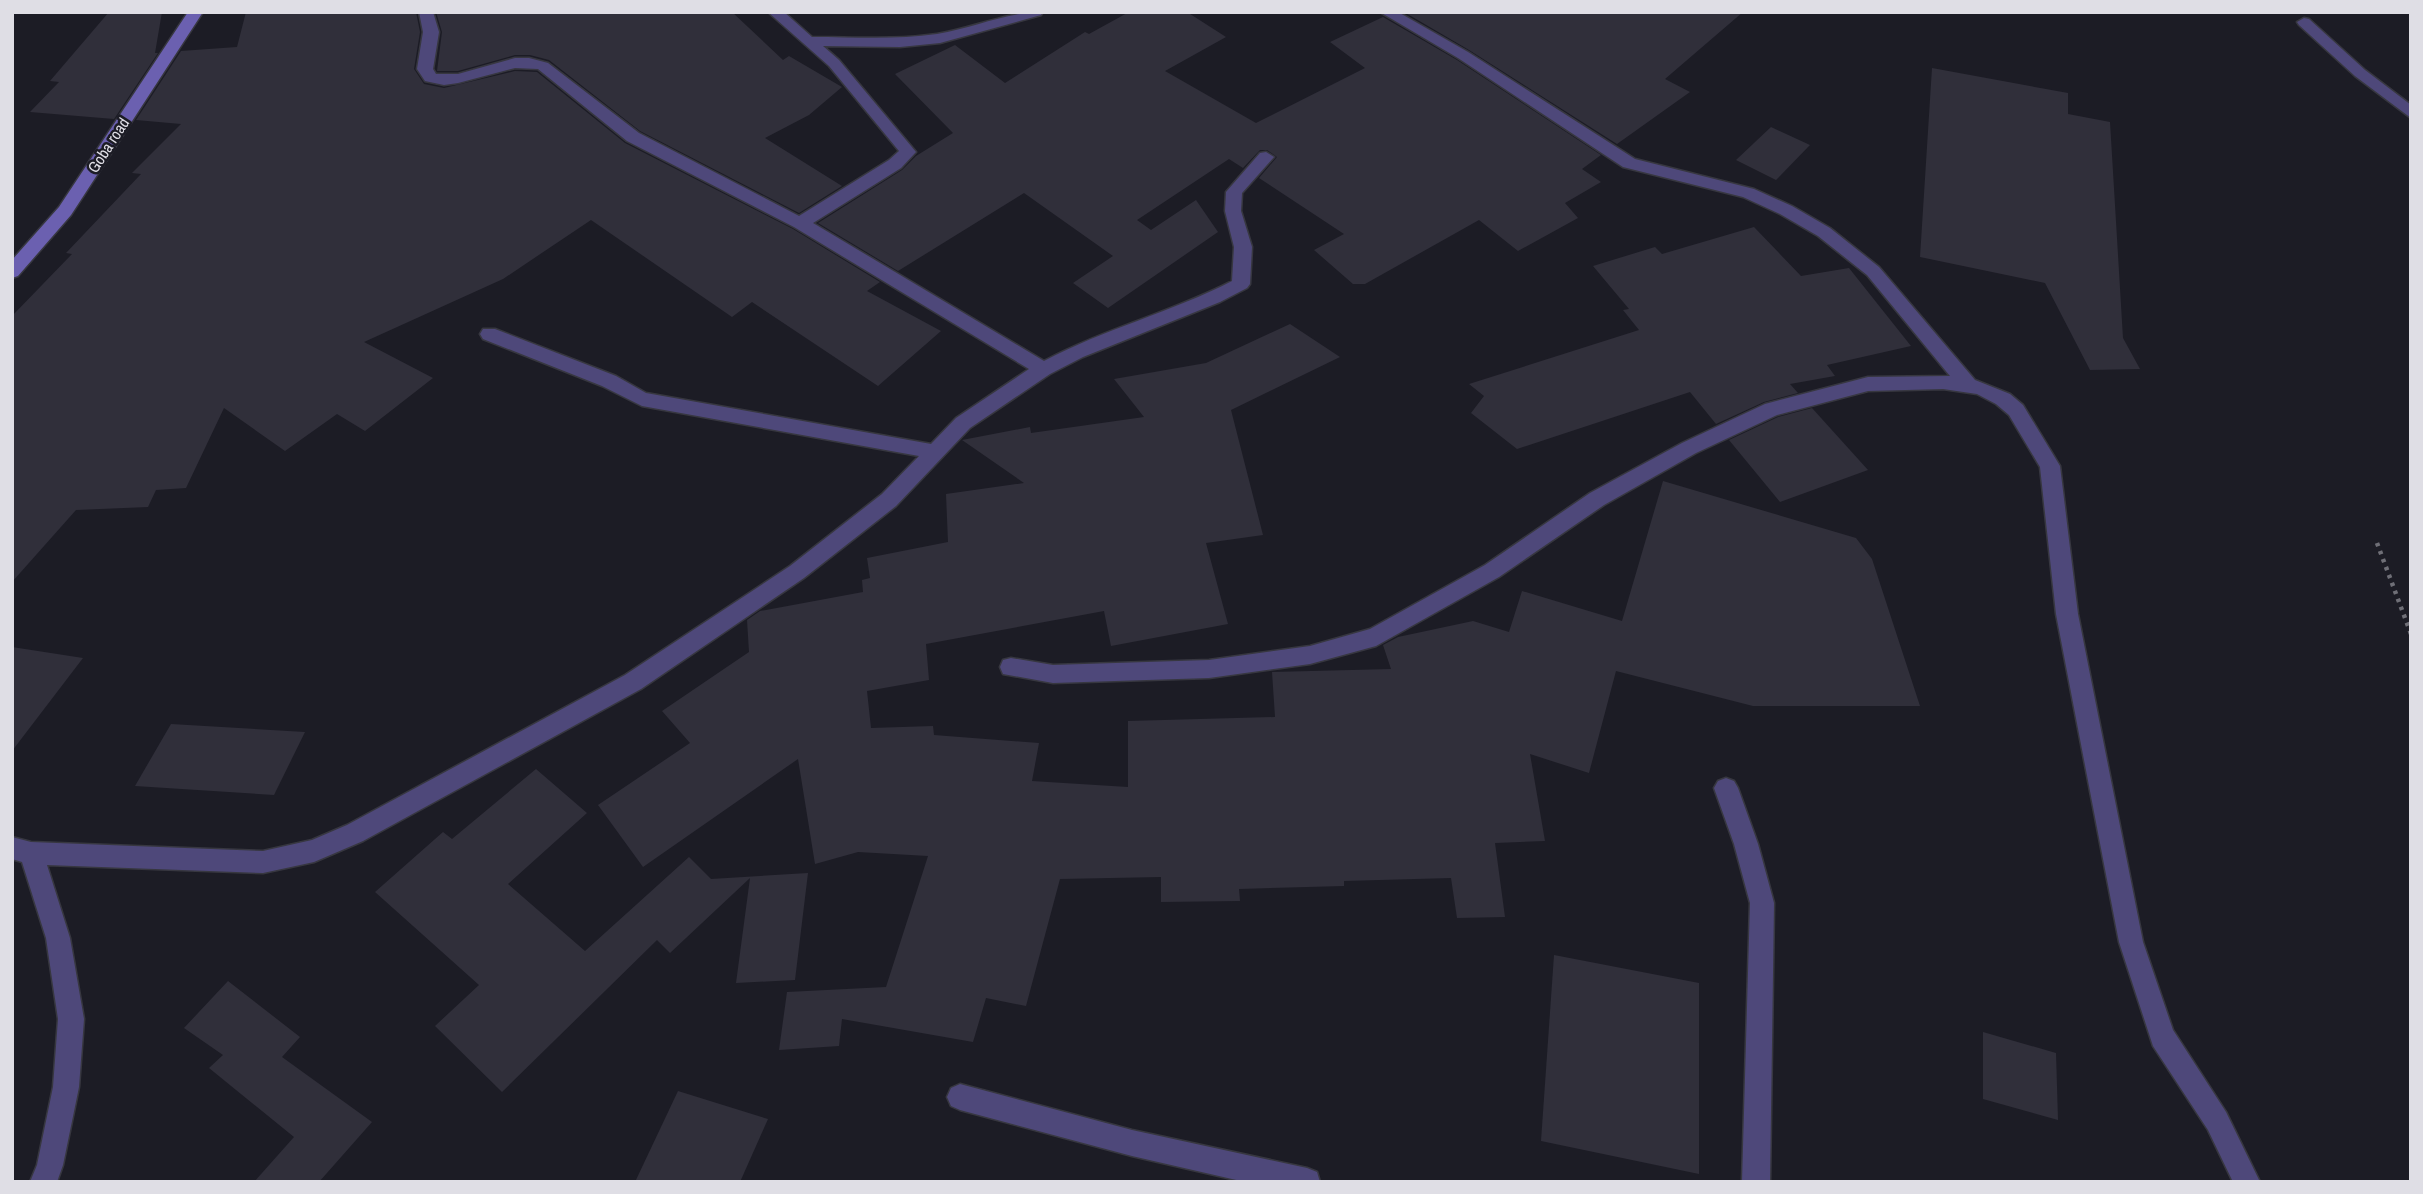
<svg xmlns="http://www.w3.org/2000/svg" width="2423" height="1194" font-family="'Archivo Narrow',sans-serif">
	<rect width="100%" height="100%" fill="#1c1c25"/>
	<g fill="#302f3a">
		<path d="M109 12H162L155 53H158L114 119 30 112 59 82 50 81Z"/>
		<path d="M246 12H416L420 32 414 69 424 84 444 88 515 71 537 72 625 143 793 229 880 282 867 291 941 331 878 386 752 302 732 317 591 220 503 279 364 342 433 378 365 431 337 414 285 451 224 408 186 488 156 490 148 507 76 510 12 582V316L72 254 66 253 141 174 132 173 181 124 136 120 181 51 237 47Z"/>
		<path d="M436 12H732L783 60 789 56 842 87 809 115 765 138 842 186 799 213 640 131 549 60 530 55H515L458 71H437L442 32Z"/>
		<path d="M1129 12H1187L1226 37 1165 71 1256 123 1365 68 1330 42 1383 17 1457 60 1601 155 1582 169 1601 182 1565 203 1578 218 1518 251 1479 220 1365 284H1353L1314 250 1344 234 1259 178 1277 157 1267 150H1260L1243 168 1229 159 1137 220 1151 230 1196 200 1218 232 1108 308 1073 283 1113 256 1024 193 898 271 818 223 902 170 916 156 953 133 895 74 955 45 1005 83 1085 32 1089 34Z"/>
		<path d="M1404 12H1743L1665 79 1690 92 1617 144 1469 50Z"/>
		<path d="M1932 68 2068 93V114L2110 122 2123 338 2140 369 2090 370 2045 283 1920 257Z"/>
		<path d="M1771 127 1810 145 1776 180 1736 160Z"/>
		<path d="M1754 227 1801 276 1849 268 1911 346 1827 365 1835 376 1790 384 1798 393 1764 402 1716 424 1690 392 1517 449 1471 413 1484 396 1469 384 1639 330 1623 310 1629 309 1593 266 1655 247 1662 254Z"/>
		<path d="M1290 324 1340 357 1231 410 1263 535 1206 543 1228 624 1111 646 1104 611 926 644 929 680 867 691 871 728 933 726 934 735 1039 743 1032 781 1128 787V721L1275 717 1272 672 1391 669 1383 645 1398 637 1473 621 1509 632 1522 591 1622 621 1663 481 1856 538 1872 559 1920 706H1753L1616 671 1589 773 1530 754 1545 841 1495 843 1505 917 1457 918 1451 878 1344 881V886L1239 889 1240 901 1161 902V877L1060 879 1026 1006 986 998 973 1042 842 1019 839 1046 779 1050 787 992 886 987 928 856 858 852 815 864 798 759 643 867 598 805 690 743 662 711 749 652 747 620 760 611 863 592 862 580 870 578 867 558 948 542 946 494 1024 483 962 440 1030 427 1031 433 1144 417 1114 379 1206 363Z"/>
		<path d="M1812 408 1868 470 1780 502 1729 440 1778 417Z"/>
		<path d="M12 647 83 658 12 751Z"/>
		<path d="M171 724 305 732 274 795 135 786Z"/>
		<path d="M536 769 587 813 508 884 585 951 689 857 711 879 808 873 795 980 736 983 750 878 670 953 657 940 502 1092 435 1026 479 985 375 892 443 832 452 839Z"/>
		<path d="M1554 955 1699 983V1174L1541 1141Z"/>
		<path d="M228 981 300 1037 282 1057 372 1122 319 1182H254L294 1137 209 1068 223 1055 184 1028Z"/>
		<path d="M1983 1032 2056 1053 2058 1120 1983 1099Z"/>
		<path d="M678 1091 768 1119 740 1182H635Z"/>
	</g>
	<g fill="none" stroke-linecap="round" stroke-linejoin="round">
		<defs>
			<path id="lane" d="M2304 18 2309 19 2365 70 2411 105V118L2355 76 2299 25 2297 22Z"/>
			<g id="street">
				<path d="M419 12H433L439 32 433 69 436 74H458L515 58H529L548 63 639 133 799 216 889 160 899 151 829 66 768 12H784L812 37C854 37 896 40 937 34 974 28 1006 12 1043 12L1041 15 940 43 900 47 823 46 839 60 916 152 901 168 813 223 1044 361C1104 329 1172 312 1232 281L1234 247 1225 211 1226 192 1260 153 1266 152 1274 157 1242 193 1241 211 1252 247 1250 284 1247 288 1220 302 1083 357 1050 374 970 428 896 506 804 578 641 689 363 841 314 862 263 873 47 865 70 938 84 1019 79 1087 63 1165 57 1182H30L37 1165 53 1087 58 1019 46 938 22 862 12 859V837L31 842 263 851 312 840 347 825 625 675 790 566 882 494 919 456 642 406 602 386 483 339 480 334 483 329H495L616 376 646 393 931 444 956 418 1029 369 794 227 627 141 538 69 515 68 458 83 444 85 425 81 417 69 423 32Z"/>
				<path d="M1380 12H1398L1468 52 1635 159 1754 189 1792 206 1830 228 1879 267 1975 380 2010 394 2023 405 2060 466 2078 614 2143 942 2173 1030 2226 1112 2260 1182H2233L2208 1130 2153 1046 2119 942 2056 614 2040 467 2009 415 1996 404 1977 394 1943 389 1868 391 1777 415 1696 453 1604 505 1499 577 1376 646 1310 664 1209 678 1053 683 1003 674 1000 667 1003 660 1011 658 1053 665 1209 660 1310 646 1370 629 1485 565 1590 493 1682 443 1765 404 1868 377 1950 376 1867 275 1818 236 1780 214 1743 197 1623 167 1458 58Z"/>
				<path d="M1726 778 1734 781 1738 788 1758 844 1774 903 1770 1182H1742L1750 903 1734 844 1714 788 1718 781Z"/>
				<path d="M960 1084 1132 1130 1307 1168 1317 1172 1320 1182H1245L1132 1156 960 1110 951 1106 947 1097 951 1088Z"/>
			</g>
			<path id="secondary" d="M188 12H203L71 215 18 276 12 278V260L59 207Z"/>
		</defs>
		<use href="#lane" stroke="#373740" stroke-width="3"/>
		<use href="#street" stroke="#373740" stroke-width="3"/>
		<use href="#secondary" stroke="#373740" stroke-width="3"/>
		<path stroke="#6f6f77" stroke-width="4.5" stroke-dasharray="3.5 5" stroke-linecap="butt" d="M2377 543 2411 634"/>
		<use href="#lane" fill="#4e487a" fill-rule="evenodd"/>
		<use href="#street" fill="#4e487a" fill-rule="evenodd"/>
		<use href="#secondary" fill="#6b60b0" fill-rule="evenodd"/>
	</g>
	<g text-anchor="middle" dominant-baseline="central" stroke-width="5" stroke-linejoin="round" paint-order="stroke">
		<g font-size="16" fill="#dfdee5" stroke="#1c1c25">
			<text transform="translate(108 145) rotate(-57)">Goba road</text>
		</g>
	</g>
	<rect width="2423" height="1194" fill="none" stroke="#dfdee5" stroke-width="28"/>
</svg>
